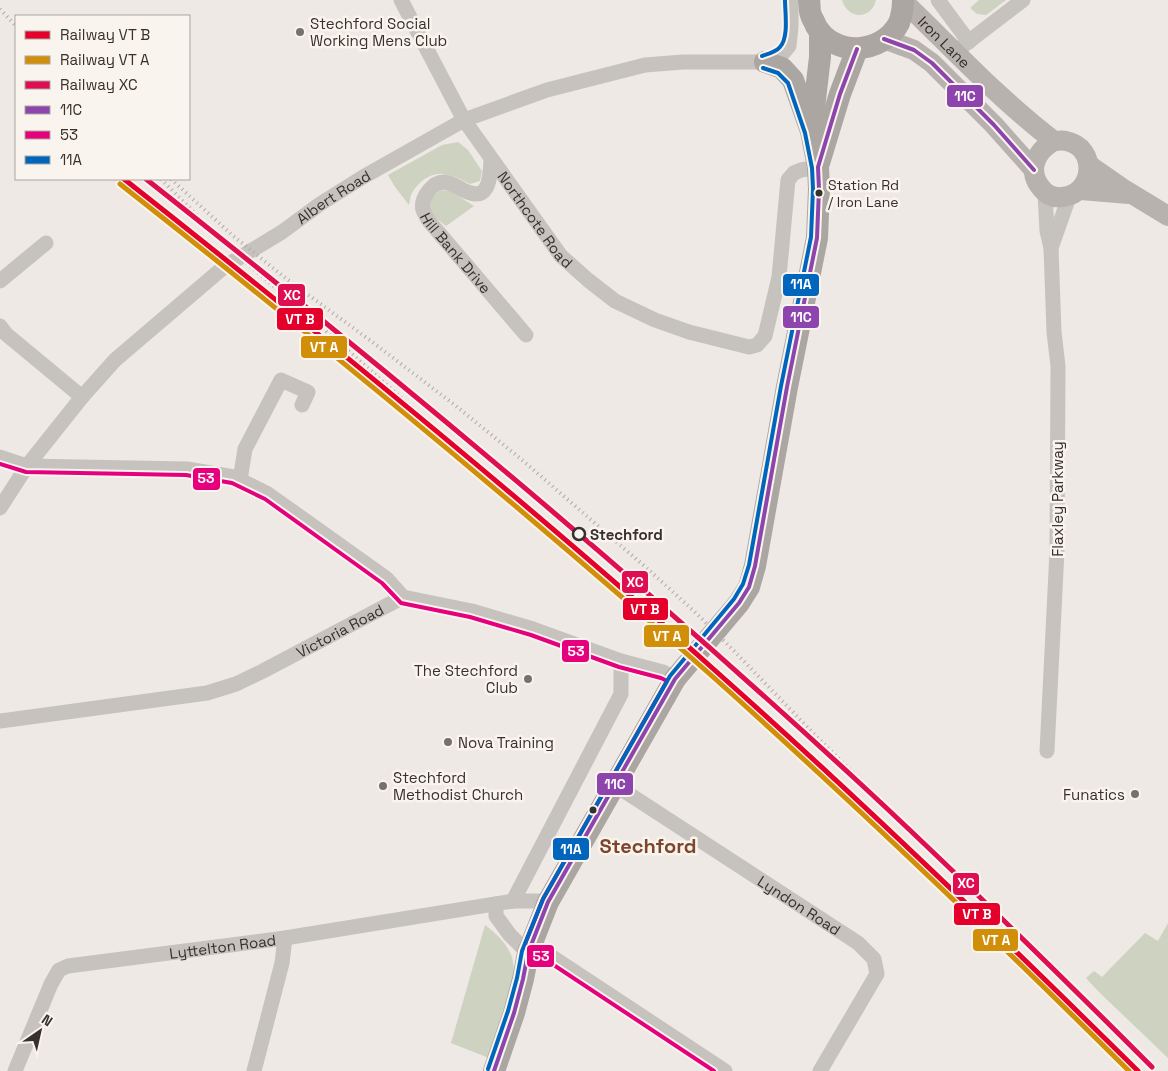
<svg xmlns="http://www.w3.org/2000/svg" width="1168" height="1071" font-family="'Space Grotesk',sans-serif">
	<rect width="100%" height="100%" fill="#eee9e4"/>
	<g fill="#ced2c0">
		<path d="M842 0H876C871 20 848 20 842 0Z"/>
		<path d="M979 0H1006L986 15 977 14 970 8Z"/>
		<path d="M458 142 468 150 482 171 480 181 470 184C462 180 453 175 444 174 431 172 418 182 412 193 410 196 410 201 409 205L395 187 388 175 442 145Z"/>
		<path d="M441 190 450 191 474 206 446 226 433 216 427 206 429 200Z"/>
		<path d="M1168 923V1058L1098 991 1086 978 1094 971 1102 977 1145 933 1158 941Z"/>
		<path d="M485 925C496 933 507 944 512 957 513 962 514 968 514 973 511 1000 497 1031 489 1058L451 1043Z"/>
	</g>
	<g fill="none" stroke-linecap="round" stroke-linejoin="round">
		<g stroke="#c6c2bd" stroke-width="15">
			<path id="s1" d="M401 0 464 120 561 256 588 280 615 301 655 320 689 332 749 347 757 345 765 336 779 277 788 180 794 173 801 170 818 167"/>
			<path d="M938 0 969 42"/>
			<path d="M955 52 1023 0"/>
			<path id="s2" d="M491 160C490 180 489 203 463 190 458 187 451 183 445 182 433 181 420 198 423 210 424 213 427 217 428 220L526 335"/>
			<path d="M1045 193 1047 231 1051 248 1054 332 1058 366 1057 551 1047 751"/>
			<path d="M1051 248 1069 197"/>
			<path d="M0 281 46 243"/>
			<path d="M0 326 6 334 82 397"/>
			<path d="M0 457 27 466 187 469 234 477 268 494 386 578 403 597"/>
			<path d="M240 480 245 449 281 380 308 392 302 405"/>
			<path id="s3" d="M0 508 27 466 82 397 115 360 224 267 282 232 320 204 363 177 464 120 547 90 645 65 683 62H765L783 53 789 46 791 27V0"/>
			<path id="s4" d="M0 721 207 693 236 684 263 671 403 597 472 611 533 629 621 661 663 672 675 679"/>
			<path id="s5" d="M615 785 858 943 874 959 877 974 820 1071"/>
			<path d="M513 901 621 694V661"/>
			<path d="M496 904V916L510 935 528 953"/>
			<path d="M531 943 725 1071"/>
			<path id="s6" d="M15 1071 51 984 59 970 68 966 285 938 513 901H538L548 902"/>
			<path d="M254 1071 282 963 285 938"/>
		</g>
		<g stroke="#b7b2ae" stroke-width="20">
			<path id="s7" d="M903 1C953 49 999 99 1054 141"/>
			<path d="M884 39 914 50 932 63 994 125 1034 170"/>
			<path d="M1054 141C1058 141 1062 140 1066 141 1098 147 1095 194 1062 197 1054 198 1047 195 1042 189 1026 171 1036 151 1054 141Z"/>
			<path d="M1089 165 1122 188 1168 216"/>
			<path d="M1081 190 1129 194"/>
		</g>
		<g stroke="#aba6a2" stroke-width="22">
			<path d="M809 0C810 5 809 11 811 15 812 19 815 22 816 26 834 57 882 55 899 23 902 15 903 8 903 0"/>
			<path d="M812 125 820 57V32"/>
			<path d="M819 163 840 94 857 49"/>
			<path d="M494 1071 514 1013 523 979 528 953 548 902 675 679 739 603 749 587 755 566 787 387 817 238 819 189 818 167 811 131 793 80 782 68 765 62"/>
		</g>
		<g stroke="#aeaaa7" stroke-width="4" stroke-dasharray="1 4" stroke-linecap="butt">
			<path d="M0 9 16 26"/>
			<path d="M161 179 229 248 288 298"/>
			<path d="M171 179 232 235 288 280 371 341 456 406 521 459 650 571 696 613 737 654 814 734 854 774 1056 968 1155 1071"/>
			<path d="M315 321 437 430"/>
		</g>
		<defs>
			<g id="bus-1">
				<path d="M884 39 914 50 932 63 994 125 1034 170"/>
				<path d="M494 1071 514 1013 523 979 528 953 548 902 675 679 739 603 749 587 755 566 787 387 817 238 819 189 818 167 840 94 857 49"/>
			</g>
			<path id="bus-2" d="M0 464 26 472 186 475 232 483 265 499 382 583 401 603 470 617 531 635 619 667 661 678 667 681 543 899 525 944 528 948 714 1071"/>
			<g id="bus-3">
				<path d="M762 56C768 54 776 52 780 47 789 37 785 13 785 0"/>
				<path d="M488 1069 508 1011 517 978 522 951 543 899 670 676 734 599 743 584 749 565 781 386 811 237 813 189 812 168 805 133 788 83 778 73 763 68"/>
			</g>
		</defs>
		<use href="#bus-1" stroke="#f9f4ed" stroke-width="8"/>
		<use href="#bus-2" stroke="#f9f4ed" stroke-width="8"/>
		<use href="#bus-3" stroke="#f9f4ed" stroke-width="8"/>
		<use href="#bus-1" stroke="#8e44ad" stroke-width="4"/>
		<use href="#bus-2" stroke="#e5007d" stroke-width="4"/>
		<use href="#bus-3" stroke="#0065bd" stroke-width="4"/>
		<defs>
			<path id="rail-1" d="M124 179C327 339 527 502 719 674 863 802 1001 936 1138 1071"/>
			<path id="rail-2" d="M120 184C322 343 520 506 712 676 855 804 993 936 1129 1071"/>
			<path id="rail-3" d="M146 179C388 370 625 567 852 776 954 870 1053 968 1152 1067"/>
		</defs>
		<use href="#rail-1" stroke="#f9f4ed" stroke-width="9"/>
		<use href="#rail-2" stroke="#f9f4ed" stroke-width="9"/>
		<use href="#rail-3" stroke="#f9f4ed" stroke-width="9"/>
		<use href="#rail-1" stroke="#e4002b" stroke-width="5"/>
		<use href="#rail-2" stroke="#d18e09" stroke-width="5"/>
		<use href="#rail-3" stroke="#df0d52" stroke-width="5"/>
	</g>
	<g fill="#77716c" stroke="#f9f4ed" stroke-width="2">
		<circle cx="300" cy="32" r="5"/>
		<circle cx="528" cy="679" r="5"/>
		<circle cx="448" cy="742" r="5"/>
		<circle cx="383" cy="786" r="5"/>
		<circle cx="1135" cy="794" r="5"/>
	</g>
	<g fill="#37302b" stroke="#f9f4ed" stroke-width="2">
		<circle cx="819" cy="193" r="4.5"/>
		<circle cx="593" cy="810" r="4.5"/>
	</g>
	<circle fill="#f9f4ed" stroke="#37302b" stroke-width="2.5" cx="579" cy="534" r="6"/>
	<g text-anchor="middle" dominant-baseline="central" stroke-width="5" stroke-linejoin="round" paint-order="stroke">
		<g font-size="14" fill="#37302b" stroke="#f9f4ed" text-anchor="start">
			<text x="828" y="185">Station Rd<tspan x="828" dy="17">/ Iron Lane</tspan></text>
		</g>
		<g font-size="15" fill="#37302b" stroke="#f9f4ed" text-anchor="start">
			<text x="310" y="23">Stechford Social<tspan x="310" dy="17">Working Mens Club</tspan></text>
			<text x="518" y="670" text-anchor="end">The Stechford<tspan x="518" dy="17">Club</tspan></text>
			<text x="458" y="742">Nova Training</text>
			<text x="393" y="777">Stechford<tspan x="393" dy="17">Methodist Church</tspan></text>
			<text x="1125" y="794" text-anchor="end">Funatics</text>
		</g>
		<g font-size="15" fill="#37302b" stroke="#f9f4ed">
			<text stroke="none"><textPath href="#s7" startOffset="58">Iron Lane</textPath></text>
			<text stroke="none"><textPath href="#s3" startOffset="461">Albert Road</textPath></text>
			<text stroke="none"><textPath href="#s1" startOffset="258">Northcote Road</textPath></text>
			<text stroke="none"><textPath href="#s2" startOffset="168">Hill Bank Drive</textPath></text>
			<text transform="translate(1057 499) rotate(-90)">Flaxley Parkway</text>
			<text stroke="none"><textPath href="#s4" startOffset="356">Victoria Road</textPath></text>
			<text stroke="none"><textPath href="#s5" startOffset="220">Lyndon Road</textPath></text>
			<text stroke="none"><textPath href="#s6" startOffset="276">Lyttelton Road</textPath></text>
		</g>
		<g font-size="15" font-weight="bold" fill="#37302b" stroke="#f9f4ed" text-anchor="start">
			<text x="590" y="534">Stechford</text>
		</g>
		<g font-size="20" font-weight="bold" fill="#7e462c" stroke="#f9f4ed">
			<text x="648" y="846">Stechford</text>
		</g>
	</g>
	<g stroke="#f9f4ed" stroke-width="2">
		<rect x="946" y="84" width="38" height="24" rx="5" fill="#8e44ad"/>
		<rect x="782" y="273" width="38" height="24" rx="5" fill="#0065bd"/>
		<rect x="277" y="283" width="29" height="24" rx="5" fill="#df0d52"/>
		<rect x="782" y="305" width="38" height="24" rx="5" fill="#8e44ad"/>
		<rect x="276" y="307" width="48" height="24" rx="5" fill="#e4002b"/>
		<rect x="300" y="335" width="48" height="24" rx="5" fill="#d18e09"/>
		<rect x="192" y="467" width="29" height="24" rx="5" fill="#e5007d"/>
		<rect x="621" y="570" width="28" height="24" rx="5" fill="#df0d52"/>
		<rect x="622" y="597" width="47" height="24" rx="5" fill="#e4002b"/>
		<rect x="643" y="624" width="47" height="24" rx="5" fill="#d18e09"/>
		<rect x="561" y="639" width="29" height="24" rx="5" fill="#e5007d"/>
		<rect x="596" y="772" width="38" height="24" rx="5" fill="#8e44ad"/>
		<rect x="552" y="837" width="38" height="24" rx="5" fill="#0065bd"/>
		<rect x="952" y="872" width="28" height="24" rx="5" fill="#df0d52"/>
		<rect x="953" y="902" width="48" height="24" rx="5" fill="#e4002b"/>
		<rect x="972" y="928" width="47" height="24" rx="5" fill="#d18e09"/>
		<rect x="526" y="944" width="29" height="24" rx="5" fill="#e5007d"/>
	</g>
	<g font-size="14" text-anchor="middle" font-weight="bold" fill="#fff">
		<text x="965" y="101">11C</text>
		<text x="801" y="289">11A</text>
		<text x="292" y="300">XC</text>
		<text x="801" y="322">11C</text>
		<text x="300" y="324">VT B</text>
		<text x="324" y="352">VT A</text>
		<text x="206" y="483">53</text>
		<text x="635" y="587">XC</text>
		<text x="645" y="614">VT B</text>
		<text x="667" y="641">VT A</text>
		<text x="576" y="656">53</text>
		<text x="615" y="789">11C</text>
		<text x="571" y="854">11A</text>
		<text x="966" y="888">XC</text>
		<text x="977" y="919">VT B</text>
		<text x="996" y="945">VT A</text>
		<text x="541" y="961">53</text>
	</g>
	<rect x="15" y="15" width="175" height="165" fill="#f9f4ed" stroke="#aba69f"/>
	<rect x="25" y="31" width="25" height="8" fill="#e4002b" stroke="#aba69f"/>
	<text x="60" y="40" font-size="15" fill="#37302b">Railway VT B</text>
	<rect x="25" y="56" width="25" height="8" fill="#d18e09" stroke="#aba69f"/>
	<text x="60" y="65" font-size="15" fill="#37302b">Railway VT A</text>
	<rect x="25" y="81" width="25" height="8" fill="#df0d52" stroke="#aba69f"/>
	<text x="60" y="90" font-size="15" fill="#37302b">Railway XC</text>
	<rect x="25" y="106" width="25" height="8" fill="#8e44ad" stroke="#aba69f"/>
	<text x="60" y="115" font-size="15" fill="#37302b">11C</text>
	<rect x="25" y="131" width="25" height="8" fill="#e5007d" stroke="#aba69f"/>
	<text x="60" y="140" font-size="15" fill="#37302b">53</text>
	<rect x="25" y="156" width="25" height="8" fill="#0065bd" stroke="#aba69f"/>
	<text x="60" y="165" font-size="15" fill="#37302b">11A</text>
	<g transform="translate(40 1031) rotate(34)" stroke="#f9f4ed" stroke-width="4" paint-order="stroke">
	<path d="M0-4L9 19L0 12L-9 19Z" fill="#37302b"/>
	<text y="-8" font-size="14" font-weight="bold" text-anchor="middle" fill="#37302b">N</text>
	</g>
</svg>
